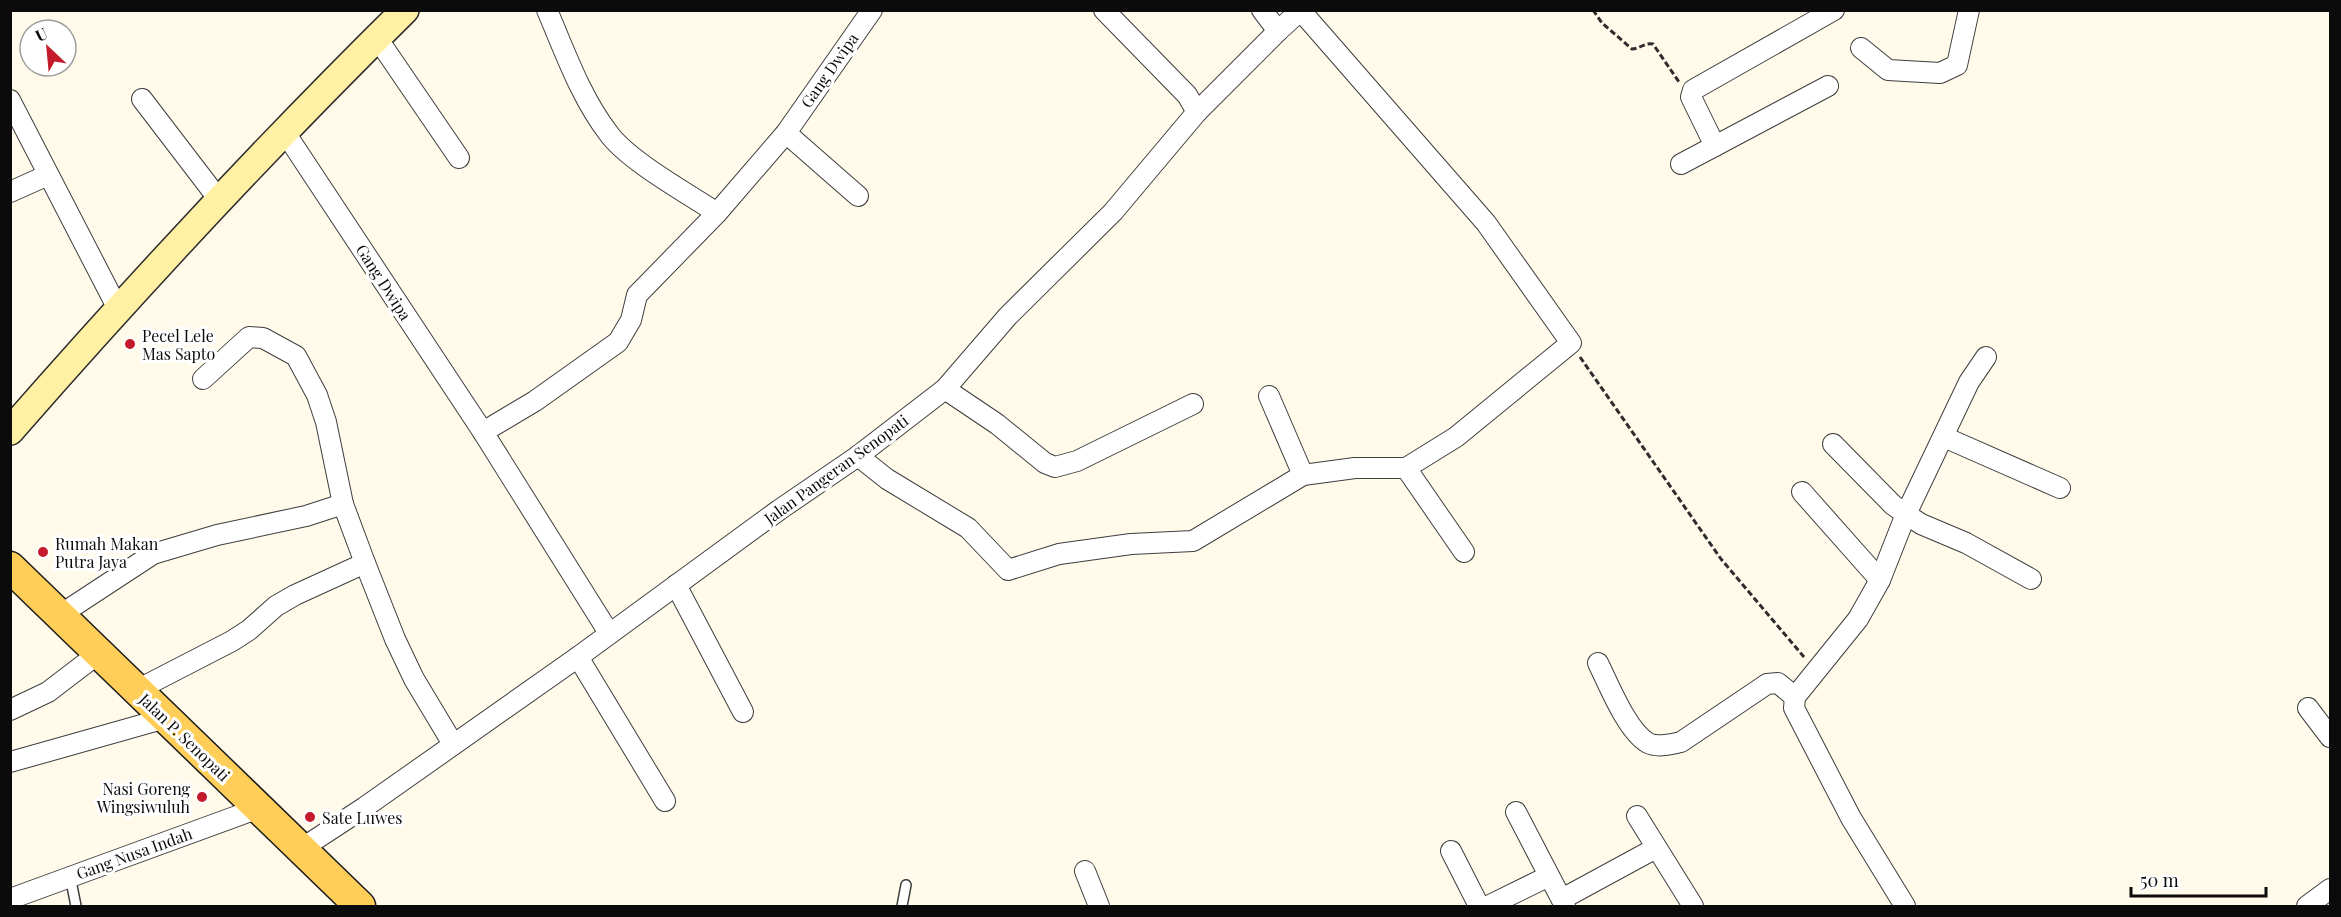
<svg xmlns="http://www.w3.org/2000/svg" width="2341" height="917" font-family="'Playfair Display',serif">
	<rect width="100%" height="100%" fill="#fffae9"/>
	<g fill="none" stroke-linecap="round" stroke-linejoin="round">
		<defs>
			<g id="lane">
				<path d="M70 876 76 906"/>
				<path d="M902 906 906 885"/>
			</g>
			<g id="street">
				<path d="M547 10C565 52 581 98 609 134 629 161 687 193 717 213"/>
				<path d="M1104 10 1187 95 1197 112"/>
				<path d="M1262 10 1278 31"/>
				<path d="M1301 11 1486 223 1571 343 1456 437 1406 468"/>
				<path d="M377 38 459 158"/>
				<path d="M1861 48 1888 70 1940 73 1957 65 1969 10"/>
				<path d="M142 99 220 201"/>
				<path d="M10 100 118 309"/>
				<path d="M284 131 483 432 609 633"/>
				<path d="M786 133 858 196"/>
				<path d="M1715 146 1828 86"/>
				<path d="M1681 164 1715 146 1691 97 1693 90 1834 10"/>
				<path d="M10 192 48 175"/>
				<path d="M1986 357 1969 382 1906 514 1921 524 1966 543 2031 579"/>
				<path d="M203 379 249 337 263 338 296 356 317 395 326 422 343 504 365 563 395 639 414 679 453 744"/>
				<path d="M945 389 997 424 1045 463 1055 467 1077 461 1193 404"/>
				<path d="M483 432 535 401 618 342 631 320 637 295 717 213 786 133 872 10"/>
				<path d="M1944 437 2060 488"/>
				<path d="M1833 444 1893 505 1906 514 1880 580 1858 619 1795 697 1794 708 1851 818 1905 906"/>
				<path d="M858 456 887 479 968 528 1008 570 1059 554 1131 544 1193 541 1303 475 1269 396"/>
				<path d="M1303 475 1355 468H1406L1464 552"/>
				<path d="M1802 492 1880 580"/>
				<path d="M676 585 743 712"/>
				<path d="M60 615 153 554 217 535 306 516 343 504"/>
				<path d="M578 657 665 801"/>
				<path d="M1598 663C1609 685 1627 731 1648 743 1658 748 1671 744 1681 742L1767 684 1778 683 1795 697"/>
				<path d="M137 690 232 641 249 630 276 606 295 595 365 563"/>
				<path d="M2308 708 2330 737"/>
				<path d="M10 710 48 692 99 653"/>
				<path d="M10 762 166 718"/>
				<path d="M1516 812 1565 906"/>
				<path d="M1637 816 1693 906"/>
				<path d="M301 849 365 807 578 657 779 510 858 456 945 389 1008 316 1113 212 1197 112 1278 31 1301 10"/>
				<path d="M1451 851 1479 906"/>
				<path d="M1085 871 1099 906"/>
				<path d="M10 899 259 808"/>
				<path d="M1562 899 1656 848"/>
				<path d="M1488 906 1549 876"/>
				<path d="M2307 906 2330 889"/>
			</g>
			<path id="secondary" d="M10 431C137 286 268 145 405 10"/>
			<path id="primary" d="M10 567 360 906"/>
		</defs>
		<use href="#lane" stroke="#3e3e3e" stroke-width="12"/>
		<use href="#street" stroke="#3e3e3e" stroke-width="22"/>
		<use href="#secondary" stroke="#2d2d2d" stroke-width="30"/>
		<use href="#primary" stroke="#1c1c1c" stroke-width="33"/>
		<g stroke="#2d2d2d" stroke-width="3" stroke-dasharray="6 3" stroke-linecap="butt">
			<path d="M1593 10 1602 23 1632 49C1640 49 1645 42 1653 44L1679 82"/>
			<path d="M1580 357 1721 559 1804 657"/>
		</g>
		<use href="#lane" stroke="#fff" stroke-width="9"/>
		<use href="#street" stroke="#fff" stroke-width="20"/>
		<use href="#secondary" stroke="#fff0a4" stroke-width="27"/>
		<use href="#primary" stroke="#ffce59" stroke-width="30"/>
	</g>
	<g fill="#c41a2b" stroke="#fff" stroke-width="2">
		<circle cx="130" cy="344" r="6"/>
		<circle cx="43" cy="552" r="6"/>
		<circle cx="202" cy="797" r="6"/>
		<circle cx="310" cy="817" r="6"/>
	</g>
	<g text-anchor="middle" dominant-baseline="central" stroke-width="6" stroke-linejoin="round" paint-order="stroke">
		<g font-size="16" fill="#0b0b0b" stroke="#fff">
			<text transform="translate(829 70) rotate(-55)">Gang Dwipa</text>
			<text transform="translate(384 282) rotate(57)">Gang Dwipa</text>
			<text transform="translate(836 469) rotate(-36)">Jalan Pangeran Senopati</text>
			<text transform="translate(185 737) rotate(44)">Jalan P. Senopati</text>
			<text transform="translate(134 853) rotate(-20)">Gang Nusa Indah</text>
		</g>
		<g font-size="16" fill="#0b0b0b" stroke="#fff" text-anchor="start">
			<text x="142" y="335">Pecel Lele<tspan x="142" dy="18">Mas Sapto</tspan></text>
			<text x="55" y="543">Rumah Makan<tspan x="55" dy="18">Putra Jaya</tspan></text>
			<text x="190" y="788" text-anchor="end">Nasi Goreng<tspan x="190" dy="18">Wingsiwuluh</tspan></text>
			<text x="322" y="817">Sate Luwes</text>
		</g>
	</g>
	<rect width="2341" height="917" fill="none" stroke="#0b0b0b" stroke-width="24"/>
	<g transform="translate(48 48) rotate(334)"><circle r="28" fill="#ffffff" stroke="#9d9d9d" stroke-width="1.5"/>
	<path d="M0-4.5L10 22L0 15L-10 22Z" fill="#c41a2b"/>
	<text y="-9" font-size="16" font-weight="bold" text-anchor="middle" fill="#0b0b0b">U</text>
	</g>
	<path d="M2131 887v9h135v-9" fill="none" stroke="#0b0b0b" stroke-width="3"/>
	<text x="2140" y="887" font-size="18" fill="#0b0b0b" stroke="#ffffff" stroke-width="4.5" paint-order="stroke">50 m</text>
</svg>
